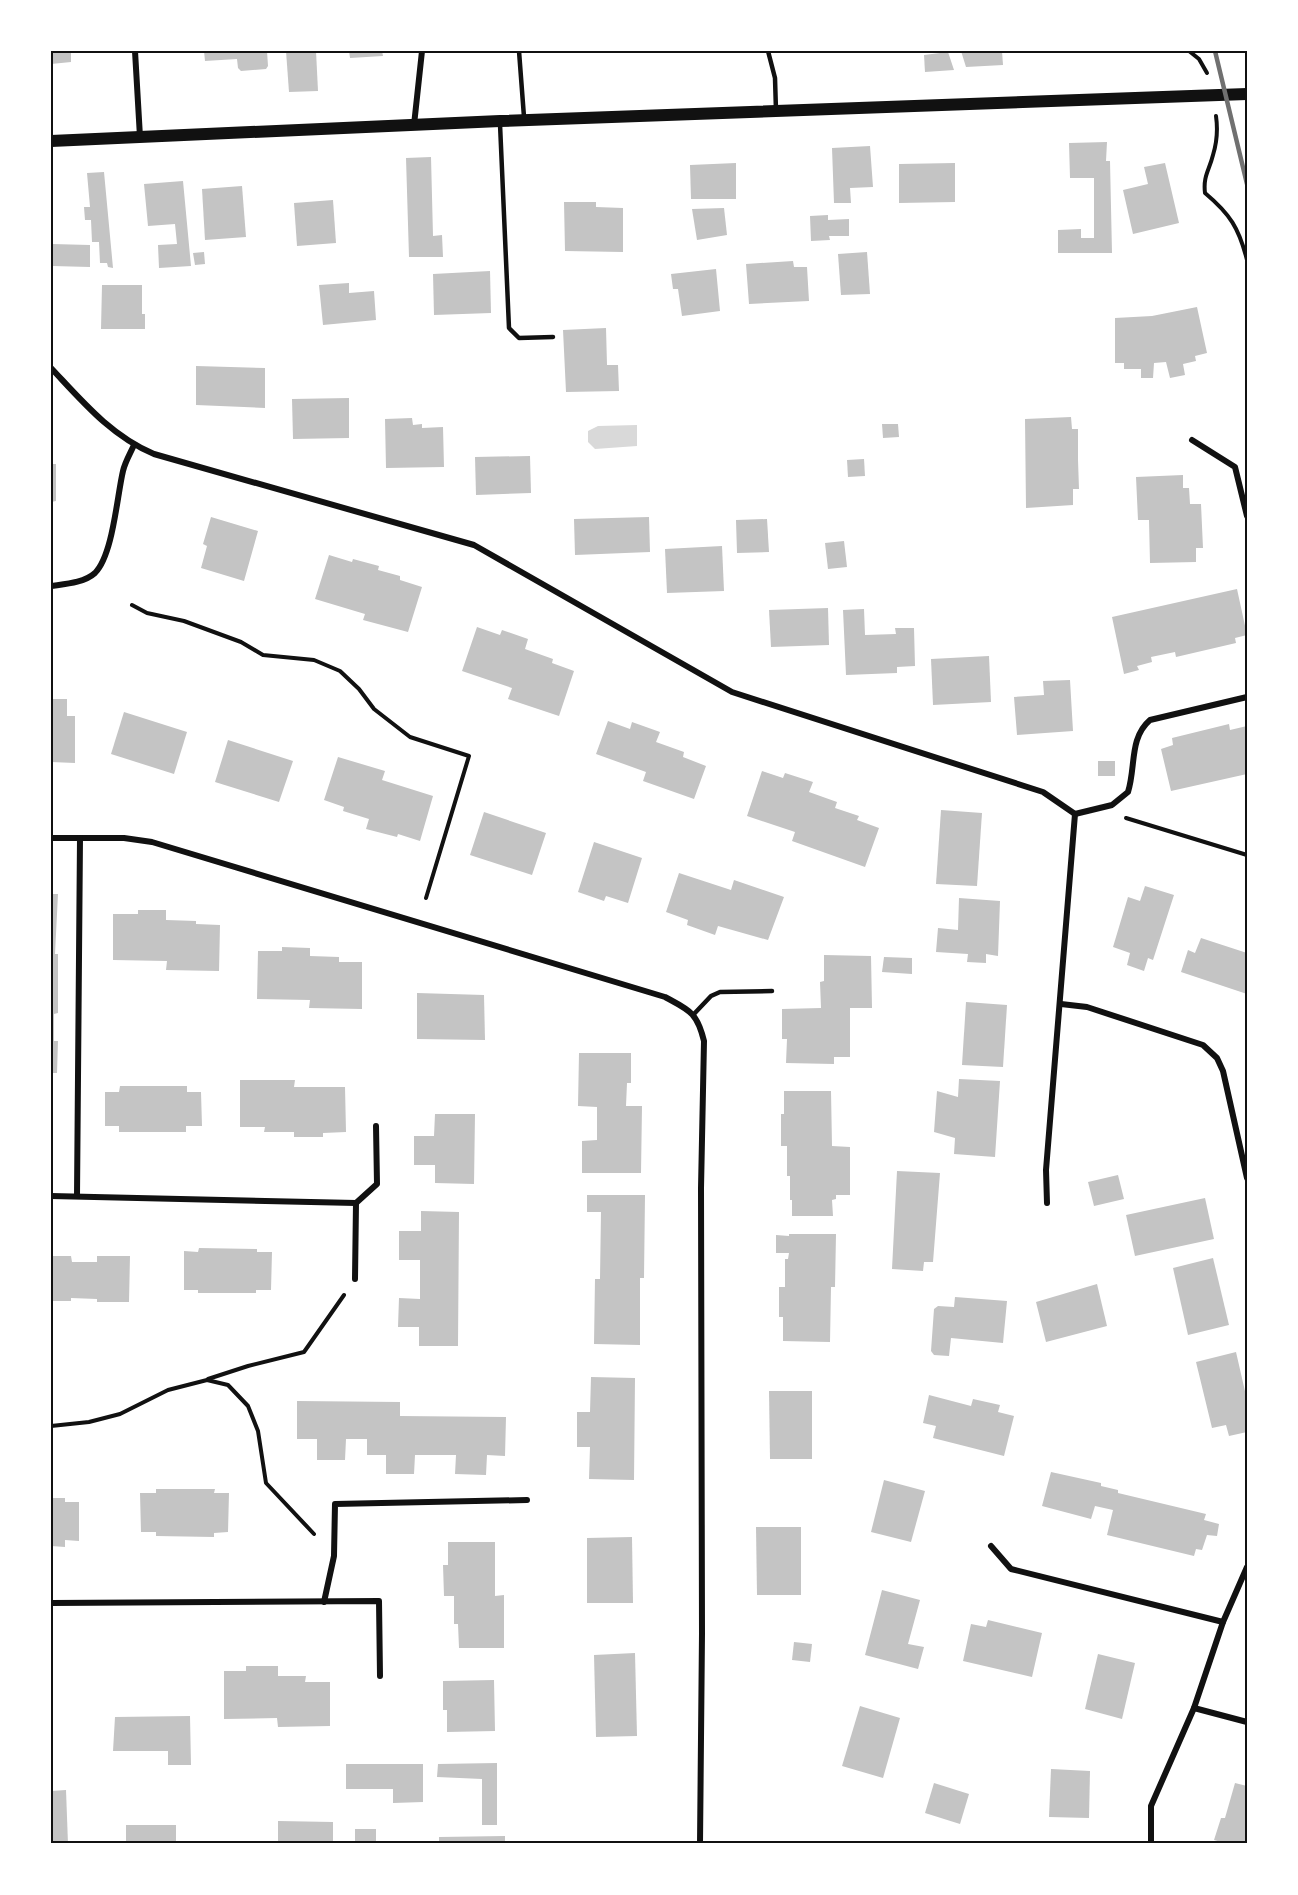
<svg xmlns="http://www.w3.org/2000/svg" width="1298" height="1895" font-family="Overpass,sans-serif">
	<rect width="100%" height="100%" fill="#fff"/>
	<path fill="#d9d9d9" d="M637 425V446L595 449 588 442V431L598 426Z"/>
	<g fill="#c4c4c4">
		<path d="M51 51H71V62L51 64Z"/>
		<path d="M204 51H267L268 66 266 69 241 71 238 68 237 59 205 61Z"/>
		<path d="M286 51H316L318 91 289 92Z"/>
		<path d="M349 51H382L383 56 350 58Z"/>
		<path d="M961 51H1002L1003 65 966 67Z"/>
		<path d="M948 52 954 70 925 72 924 55Z"/>
		<path d="M1107 142 1106 161H1110L1112 253H1058V230L1081 229V238H1094V178H1070L1069 143Z"/>
		<path d="M870 146 873 187 850 188 851 203H834L832 148Z"/>
		<path d="M431 157 433 236 442 235 443 257H409L406 158Z"/>
		<path d="M736 163V199H691L690 165Z"/>
		<path d="M955 163V202L899 203V164Z"/>
		<path d="M1165 163 1179 223 1133 234 1123 190 1148 184 1144 167Z"/>
		<path d="M104 172 113 268 108 267 107 263H100L99 242H92L91 220H85L84 207H90L87 173Z"/>
		<path d="M183 181 191 266 159 268 158 245 177 244 175 224 148 226 144 184Z"/>
		<path d="M242 186 246 237 205 240 202 189Z"/>
		<path d="M333 200 336 243 297 246 294 203Z"/>
		<path d="M564 202H596V207L623 208V252L565 251Z"/>
		<path d="M724 208 727 235 697 240 692 209Z"/>
		<path d="M828 215V220L849 219V236H829L830 240 811 241 810 216Z"/>
		<path d="M52 244 90 245V267L52 266Z"/>
		<path d="M204 252 205 264 195 265 193 253Z"/>
		<path d="M867 252 870 294 841 295 838 254Z"/>
		<path d="M793 261 794 267H807L809 301 749 304 746 264Z"/>
		<path d="M716 269 720 311 682 316 678 289H673L671 274Z"/>
		<path d="M490 271 491 313 434 315 433 274Z"/>
		<path d="M349 283V293L374 291 376 320 323 325 319 285Z"/>
		<path d="M102 285H142V314H145V329H101Z"/>
		<path d="M1197 307 1207 353 1195 356 1196 361 1183 364 1185 375 1170 378 1166 362 1154 363 1153 378H1141V369H1124V363H1115V318L1152 316Z"/>
		<path d="M606 328 607 365H618L619 391 566 392 563 330Z"/>
		<path d="M196 366 265 368V408L196 405Z"/>
		<path d="M349 398V438L293 439 292 399Z"/>
		<path d="M1071 417 1072 429H1078V460L1079 489H1073V505L1026 508 1025 419Z"/>
		<path d="M412 418 413 425 422 424V428L443 427 444 467 386 468 385 419Z"/>
		<path d="M882 424H898L899 437 883 438Z"/>
		<path d="M530 456 531 493 476 495 475 457Z"/>
		<path d="M864 459 865 476 848 477 847 460Z"/>
		<path d="M51 464H56V501L51 502Z"/>
		<path d="M1183 475V488H1189L1190 504H1201L1203 548H1196V562L1150 563 1149 520H1138L1136 477Z"/>
		<path d="M211 517 258 531 244 581 201 568 207 546 203 544Z"/>
		<path d="M649 517 650 552 575 555 574 519Z"/>
		<path d="M767 519 769 552 737 553 736 520Z"/>
		<path d="M844 541 847 567 828 569 825 543Z"/>
		<path d="M722 546 724 591 667 593 665 549Z"/>
		<path d="M329 555 352 562 353 559 379 566 378 570 400 576V580L422 587 408 632 363 620 365 614 315 599Z"/>
		<path d="M1237 589 1247 635 1235 638 1236 643 1176 657 1175 652 1151 657 1152 662 1137 666 1139 670 1124 674 1112 617Z"/>
		<path d="M828 608 829 645 771 647 769 610Z"/>
		<path d="M864 609 865 635 896 634 895 628H914L915 666 897 667V673L846 675 843 610Z"/>
		<path d="M477 627 500 635 502 630 528 639 525 649 553 659 552 663 574 671 559 716 508 699 512 688 462 671Z"/>
		<path d="M989 656 991 702 933 705 931 659Z"/>
		<path d="M1070 680 1073 731 1017 735 1014 697 1044 695 1043 681Z"/>
		<path d="M51 699H67V716H75V763L51 762Z"/>
		<path d="M124 712 187 732 174 774 111 754Z"/>
		<path d="M608 721 630 729 632 722 660 732 656 742 684 752 683 757 706 766 694 799 643 781 646 772 596 754Z"/>
		<path d="M1229 724 1230 730 1247 726V774L1171 791 1161 749 1173 745 1172 738Z"/>
		<path d="M228 740 293 761 279 802 215 782Z"/>
		<path d="M338 757 385 771 382 780 433 796 420 841 398 834 397 837 366 829 369 819 343 811 344 807 324 800Z"/>
		<rect x="1098" y="761" width="17" height="15"/>
		<path d="M762 771 783 778 785 773 813 782 809 792 837 802 835 808 859 816 857 820 879 828 865 867 792 841 795 832 747 816Z"/>
		<path d="M941 810 982 813 977 886 936 884Z"/>
		<path d="M484 812 546 833 532 875 470 855Z"/>
		<path d="M594 842 642 858 628 903 606 896 604 901 578 892Z"/>
		<path d="M679 873 731 890 734 880 784 897 768 940 718 926 715 935 687 925 688 920 666 912Z"/>
		<path d="M1145 886 1174 895 1153 960 1148 958 1144 971 1127 965 1130 953 1113 947 1128 897 1140 901Z"/>
		<path d="M51 894H58L55 954H58V1013L54 1014V1041H58L57 1073H51Z"/>
		<path d="M959 898 1000 901 998 956 986 954V963L967 962 968 954 936 952 938 928 958 930Z"/>
		<path d="M138 910H166V920L196 921V924L220 925 219 971 166 970 167 961 113 960V914H138Z"/>
		<path d="M1201 938 1247 953V994L1181 972 1188 950 1195 953Z"/>
		<path d="M282 947 310 948V956L339 957V962H362V1009L309 1008 310 1000 257 999 258 951H282Z"/>
		<path d="M824 955 871 956 872 1008H850V1057H834V1064L786 1063 787 1039H782V1009L821 1008 820 982 824 981Z"/>
		<path d="M884 957 912 958V974L882 972Z"/>
		<path d="M417 993 484 995 485 1040 417 1039Z"/>
		<path d="M966 1002 1007 1005 1003 1067 962 1065Z"/>
		<path d="M579 1053H631V1083H627L626 1106H642L641 1173H582V1141L597 1140V1107L578 1106Z"/>
		<path d="M959 1079 1000 1081 995 1157 954 1154 955 1138 934 1132 937 1091 958 1097Z"/>
		<path d="M240 1080H295L294 1087H345L346 1132 323 1133V1137H294V1132H264L265 1127H240Z"/>
		<path d="M120 1086H187V1092H201L202 1126H186V1132H119V1126H105V1092H119Z"/>
		<path d="M784 1091H831L832 1146 850 1147V1195H836V1199L832 1200 833 1216H792V1200H790V1176H787V1146H781V1114H784Z"/>
		<path d="M435 1114H475L474 1184 435 1183V1165H414V1136H434Z"/>
		<path d="M897 1171 940 1173 933 1262H924L923 1271 892 1269Z"/>
		<path d="M1118 1175 1124 1199 1094 1206 1088 1182Z"/>
		<path d="M587 1195H645L644 1278H640V1345L594 1344 595 1279H600L601 1212H587Z"/>
		<path d="M1205 1198 1214 1239 1135 1256 1126 1215Z"/>
		<path d="M421 1211 459 1212 458 1346H419V1327H398L399 1298 420 1299V1260H399V1231H421Z"/>
		<path d="M789 1234H836L835 1287H831L830 1342 783 1341V1317H779V1287H785V1259H788L789 1253H776V1235L789 1236Z"/>
		<path d="M199 1248 257 1249V1252H272L271 1290H256V1293H198V1290H184V1251L198 1252Z"/>
		<path d="M51 1256H71L72 1262H97V1256H130L129 1302H97V1299L71 1298V1301H51Z"/>
		<path d="M1213 1258 1229 1325 1188 1335 1173 1268Z"/>
		<path d="M1097 1284 1107 1326 1046 1342 1036 1302Z"/>
		<path d="M955 1297 1007 1301 1003 1343 951 1338 949 1356 934 1355 931 1351 934 1309 938 1306 954 1307Z"/>
		<path d="M1236 1352 1247 1400V1420H1245L1247 1432 1229 1436 1226 1425 1212 1428 1196 1362Z"/>
		<path d="M591 1377 635 1378 634 1480 589 1479 590 1447H577V1412H590Z"/>
		<path d="M769 1391H812V1459H770Z"/>
		<path d="M929 1395 971 1406 973 1399 1000 1405 998 1412 1014 1416 1004 1456 933 1438 936 1426 923 1423Z"/>
		<path d="M297 1401 400 1402V1416L506 1417 505 1456 487 1455 486 1475 455 1474 456 1455H415L414 1474H386V1455H367V1439H346L345 1460H317V1439H297Z"/>
		<path d="M1051 1472 1101 1483V1486L1118 1490V1493L1206 1514 1204 1520 1219 1524 1217 1536 1207 1535 1202 1550 1196 1549 1194 1556 1107 1535 1113 1510 1095 1506 1091 1519 1042 1506Z"/>
		<path d="M884 1480 925 1491 911 1542 871 1532Z"/>
		<path d="M156 1489H215L214 1493H229L228 1532 214 1533V1537L156 1536V1532H141L140 1493H156Z"/>
		<path d="M51 1498H65V1502H79V1541L65 1540V1547L51 1546Z"/>
		<path d="M756 1527H801V1595H757Z"/>
		<path d="M632 1537 633 1603H587V1538Z"/>
		<path d="M448 1542H495V1596L504 1595V1648H459L458 1624H454V1596H444L443 1565H448Z"/>
		<path d="M882 1590 920 1600 908 1644 924 1647 918 1669 865 1655Z"/>
		<path d="M988 1620 1042 1633 1032 1677 963 1661 971 1624 986 1627Z"/>
		<path d="M794 1642 812 1644 810 1662 792 1660Z"/>
		<path d="M635 1653 637 1736 596 1737 594 1655Z"/>
		<path d="M1098 1654 1135 1663 1122 1719 1085 1709Z"/>
		<path d="M246 1666H278V1676H306L305 1682H330V1726L278 1727 277 1718 224 1719V1671H246Z"/>
		<path d="M494 1680 495 1731 447 1732V1710H443V1681Z"/>
		<path d="M860 1706 900 1718 883 1778 842 1766Z"/>
		<path d="M190 1716 191 1765H168V1751H113L115 1717Z"/>
		<path d="M497 1763V1825H482V1779L437 1777 438 1764Z"/>
		<path d="M346 1764H423V1802L393 1803V1789H346Z"/>
		<path d="M1051 1769 1090 1771 1089 1818 1049 1817Z"/>
		<path d="M934 1783 969 1794 960 1824 925 1813Z"/>
		<path d="M1235 1783 1247 1786V1844H1228L1214 1840 1221 1818H1225Z"/>
		<path d="M66 1790 68 1844H51V1791Z"/>
		<path d="M278 1821 333 1822V1844H278Z"/>
		<rect x="126" y="1825" width="50" height="19"/>
		<rect x="355" y="1829" width="21" height="15"/>
		<path d="M505 1836V1844H439V1837Z"/>
	</g>
	<g fill="none" stroke-linecap="round" stroke-linejoin="round">
		<g stroke="#111" stroke-width="4">
			<path d="M1189 51 1199 59 1207 73"/>
			<path d="M1216 116C1218 130 1217 142 1213 155 1209 171 1203 176 1205 193 1230 214 1239 228 1247 260"/>
			<path d="M132 605 147 613 184 621 241 642 263 655 314 660 340 671 359 689 374 709 410 737 469 756 426 898"/>
			<path d="M1126 818 1247 855"/>
			<path d="M208 1379 248 1366 304 1352 344 1295"/>
			<path d="M51 1426 89 1422 120 1414 168 1390 207 1380 228 1385 248 1406 258 1431 266 1483 314 1534"/>
		</g>
		<g stroke="#111" stroke-width="4.5">
			<path d="M519 51 524 117"/>
			<path d="M768 51 775 78 776 111"/>
			<path d="M500 124 509 328 519 338 553 337"/>
			<path d="M693 1015 711 996 720 992 772 991"/>
		</g>
		<g stroke="#111" stroke-width="6">
			<path d="M135 51 140 137"/>
			<path d="M414 125 422 51"/>
			<path d="M51 368C82 401 111 436 154 454L474 545 732 692 1043 792 1075 814"/>
			<path d="M1192 440 1235 467 1247 516"/>
			<path d="M51 586C65 584 84 583 95 573 113 555 117 496 123 471 125 462 130 454 134 445"/>
			<path d="M1075 814 1112 805 1128 792C1136 767 1129 738 1150 720L1247 697"/>
			<path d="M51 838H124L152 842 665 997C689 1010 697 1012 704 1041L701 1188 702 1633 700 1844"/>
			<path d="M1061 1004 1087 1007 1203 1045 1217 1058 1223 1071 1247 1178"/>
			<path d="M51 1196 356 1203 377 1184 376 1126"/>
			<path d="M77 1196 80 838"/>
			<path d="M1047 1203 1046 1170 1075 814"/>
			<path d="M355 1279 356 1203"/>
			<path d="M991 1546 1011 1569 1223 1622"/>
			<path d="M324 1602 334 1556 335 1504 527 1500"/>
			<path d="M51 1603 379 1601 380 1676"/>
			<path d="M1194 1708 1247 1722"/>
			<path d="M1151 1844V1806L1194 1708 1223 1622 1247 1567"/>
		</g>
		<path stroke="#111" stroke-width="12" d="M51 141 500 121 1247 94"/>
		<path stroke="#707070" stroke-width="4.5" d="M1215 51 1247 184"/>
	</g>
	<rect width="1298" height="1895" fill="none" stroke="#ffffff" stroke-width="105"/>
	<rect x="52" y="52" width="1194" height="1790" fill="none" stroke="#111" stroke-width="2"/>
</svg>
